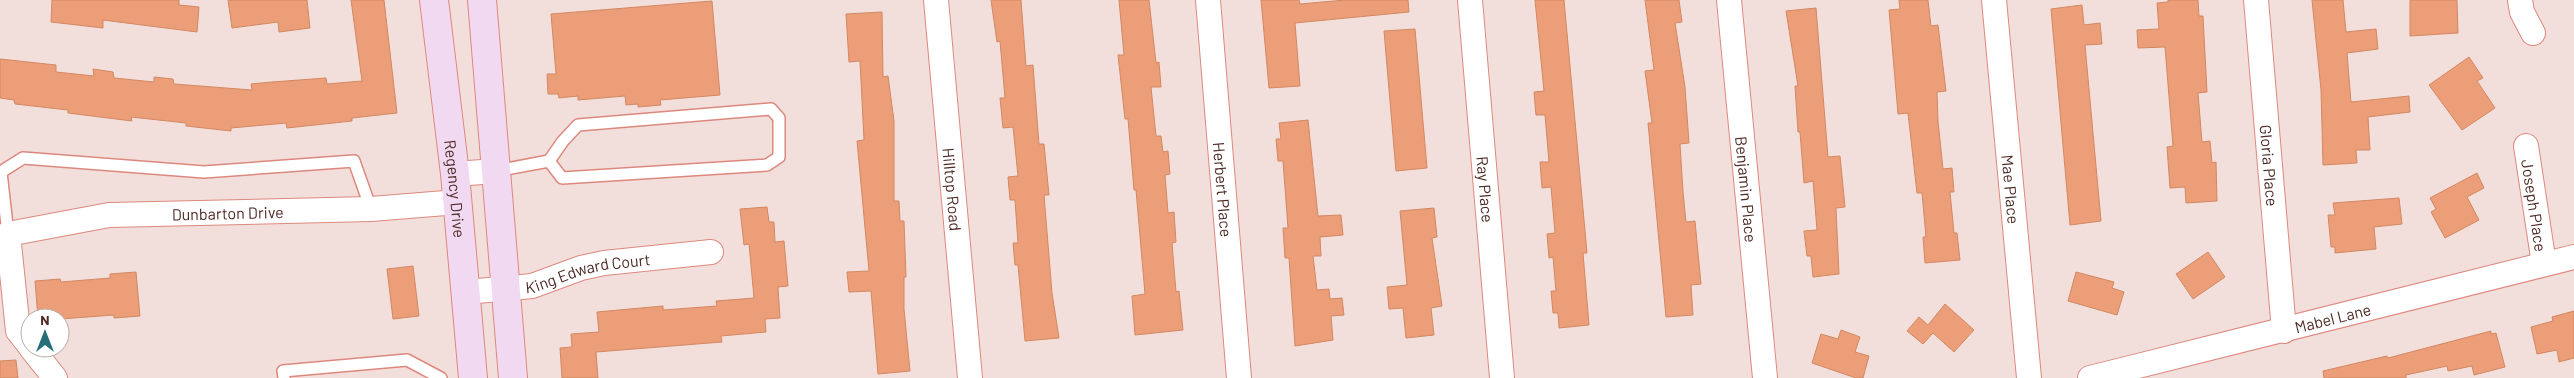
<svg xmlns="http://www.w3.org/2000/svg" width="2574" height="378" font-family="Barlow,sans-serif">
	<rect width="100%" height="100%" fill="#f2dfdc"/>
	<g fill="#eb9e77" stroke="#d38862">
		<path d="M52 0H179V5L199 7 197 32 103 20V28L51 22Z"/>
		<path d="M228 0H307L310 28 279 32 278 22 232 28Z"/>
		<path d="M351 0H384L397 113 352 118V121L287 128 286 123 231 128V131L186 126V123L131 117 132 121 68 113V110L15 104 14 100 0 98V59L56 65V72L94 76 93 69 113 72 114 78 154 82V77L173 79 174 84 252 90 251 84 272 82 326 78 327 84 362 81Z"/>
		<path d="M991 0H1021L1026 66 1033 65 1039 144H1044L1049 195H1044L1052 293 1059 338 1025 341 1018 265H1015L1013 243H1018L1015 200H1010L1008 177 1018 176 1013 127 1003 128 1000 98H1005L1000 41 997 42Z"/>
		<path d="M1119 0H1149L1156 63 1159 62 1161 87H1151L1156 136H1161L1163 152 1168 151 1170 174 1165 175 1168 213 1174 212 1176 242 1172 243 1176 292 1179 291 1183 330 1135 335 1132 296 1145 294 1136 190H1134L1128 119H1125L1118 55H1124Z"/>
		<path d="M1261 0H1299L1300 4 1345 0H1408L1409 12 1295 23 1300 86 1269 88Z"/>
		<path d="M1535 0H1564L1587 253H1583L1589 325 1559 328 1558 313H1553L1551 291H1556L1553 257 1549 258 1547 234 1555 233 1551 187 1542 188 1540 162H1549L1545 115H1536L1534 92 1544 91Z"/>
		<path d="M1645 0H1679L1682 22 1675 23 1685 87 1689 143 1680 144 1683 192 1686 222 1695 221 1701 284 1691 285 1693 315 1666 317 1648 123H1652L1645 71 1654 70Z"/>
		<path d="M1899 0H1928L1931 26 1938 25 1946 91 1937 92 1938 121 1943 169 1952 168 1954 192H1950L1954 233H1957L1960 260 1925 263 1923 237H1926L1922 193H1917L1908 113 1898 114 1889 10 1900 9Z"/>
		<path d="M2168 0H2198L2199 16H2203L2207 92 2198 93 2202 142 2210 141 2212 163 2216 162 2217 201 2186 203 2185 187 2170 188 2167 147 2173 146 2165 47 2138 48 2137 30 2159 29 2157 3 2168 2Z"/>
		<path d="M2312 0H2343L2346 32 2376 29 2378 49 2347 53 2351 102 2409 96 2410 112 2368 117 2370 150H2356L2357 163 2323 165 2321 90Z"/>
		<path d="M2410 0H2457L2458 33 2410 36Z"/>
		<path d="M712 1 720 95 660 100 661 105 638 107V104L626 105 625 96 578 100V96L559 98 558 94H548L547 74H556L551 14Z"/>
		<path d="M2082 5 2084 25 2100 23 2102 44 2085 45 2101 221 2070 225 2051 9Z"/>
		<path d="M1816 8 1828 157 1840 156 1845 207 1836 208 1839 274 1813 277 1811 256H1807L1804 231 1817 230 1813 181 1804 183 1800 132H1798L1795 86H1798L1786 11Z"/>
		<path d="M882 12 883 77 888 76 894 121V201H899L900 221H904L906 277H904V309L910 371 878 374 871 291 849 292 847 272 869 271 857 141 864 140 860 61 849 62 846 14Z"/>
		<path d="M1415 29 1427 168 1396 171 1384 31Z"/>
		<path d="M2469 57 2483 78 2477 81 2495 108 2462 130 2429 85Z"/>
		<path d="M1308 120 1318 216 1341 215 1343 235 1320 237 1321 256H1313L1317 290 1329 289 1330 299 1342 298 1344 315 1331 316 1333 340 1295 346 1289 258H1285L1283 228H1288L1283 161H1278L1276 139H1281L1279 123Z"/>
		<path d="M2477 173 2484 188 2467 197 2479 220 2445 238 2431 212 2436 209 2430 198Z"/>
		<path d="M2399 198 2402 224 2374 227 2376 249 2335 253V247H2331L2328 215H2335L2333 203Z"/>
		<path d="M767 207 769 222H774L775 242 784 241 788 286 778 287 780 318 765 319 766 332 721 336 722 342 596 352 598 378H562L560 348 572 347 571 334 599 332 597 312 663 306V310L717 306 716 301 754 298 749 244 744 245 740 209Z"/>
		<path d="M1434 208 1437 237 1432 238 1442 306 1431 308 1434 335 1406 338 1403 308 1389 309 1387 287 1407 285 1400 211Z"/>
		<path d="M2208 252 2225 277 2193 299 2176 274Z"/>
		<path d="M413 266 419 316 393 319 387 269Z"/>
		<path d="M136 272 140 316 114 318V315L60 319 38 318 35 281 60 279 61 282 110 278V274Z"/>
		<path d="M2076 272 2114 282 2112 288 2124 292 2117 315 2068 301Z"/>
		<path d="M1945 304 1974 330 1954 352 1933 333 1923 344 1907 331 1919 317 1928 325Z"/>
		<path d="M2574 311V358L2559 362 2557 350 2537 354 2531 327 2553 321 2552 317Z"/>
		<path d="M1841 330 1860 337 1855 352 1869 356 1863 378H1856L1812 363 1821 334 1838 339Z"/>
		<path d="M2491 331V334L2496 333 2505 367 2474 375 2472 366 2448 371 2447 366 2406 375V378H2324L2323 371 2387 356 2388 358Z"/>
		<path d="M16 360 18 378H0V361Z"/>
	</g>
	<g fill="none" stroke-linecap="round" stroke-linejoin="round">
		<defs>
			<g id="lane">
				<path d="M496 171 549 161 563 141 578 125 771 109 779 118V157L767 165 562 178 549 161"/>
				<path d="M8 234 1 172 23 158 204 172 354 161 371 209"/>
				<path d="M284 378 283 371 407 360 441 378"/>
			</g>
			<g id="street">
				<path id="s1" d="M936 0 970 378"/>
				<path id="s2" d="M1208 0 1239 378"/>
				<path id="s3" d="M1470 0 1502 378"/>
				<path id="s4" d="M1729 0 1765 378"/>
				<path id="s5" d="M1994 0 2029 378"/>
				<path id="s6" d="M2256 0 2284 331"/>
				<path d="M2520 0 2522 12 2533 33"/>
				<path id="s7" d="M2526 146 2544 264"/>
				<path d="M455 174 496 171"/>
				<path d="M8 234 18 331 30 346"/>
				<path id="s8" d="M0 239 8 234 109 215 371 209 458 202"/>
				<path id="s9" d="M466 292 532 286 581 268 604 263 711 252"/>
				<path d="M31 348 55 378"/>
				<path id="s10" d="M2090 378 2574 257"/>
			</g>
			<g id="secondary">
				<path id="s11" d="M434 0 455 174 473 378"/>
				<path d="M482 0 513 378"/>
			</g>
		</defs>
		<use href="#lane" stroke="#dd887d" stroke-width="14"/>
		<use href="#street" stroke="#dd887d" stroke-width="26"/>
		<use href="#secondary" stroke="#dd887d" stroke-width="30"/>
		<use href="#lane" stroke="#fff" stroke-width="11"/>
		<use href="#street" stroke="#fff" stroke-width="24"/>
		<use href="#secondary" stroke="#f2d9f2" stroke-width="28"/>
	</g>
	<g text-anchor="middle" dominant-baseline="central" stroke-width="4" stroke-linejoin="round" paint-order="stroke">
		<g font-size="16" fill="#4d2a25" stroke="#fff">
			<text stroke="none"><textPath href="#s6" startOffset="166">Gloria Place</textPath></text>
			<text stroke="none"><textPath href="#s11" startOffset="190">Regency Drive</textPath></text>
			<text stroke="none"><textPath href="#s1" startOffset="190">Hilltop Road</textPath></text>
			<text stroke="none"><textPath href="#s2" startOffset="190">Herbert Place</textPath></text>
			<text stroke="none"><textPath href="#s3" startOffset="190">Ray Place</textPath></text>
			<text stroke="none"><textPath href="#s4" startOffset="190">Benjamin Place</textPath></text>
			<text stroke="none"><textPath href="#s5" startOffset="190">Mae Place</textPath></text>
			<text stroke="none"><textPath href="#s7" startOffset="60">Joseph Place</textPath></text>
			<text stroke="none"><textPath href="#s8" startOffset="231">Dunbarton Drive</textPath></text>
			<text stroke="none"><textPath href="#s9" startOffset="124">King Edward Court</textPath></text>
			<text stroke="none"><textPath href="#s10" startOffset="250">Mabel Lane</textPath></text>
		</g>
	</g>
	<g transform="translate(45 333)"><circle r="24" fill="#ffffff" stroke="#b8aaa8"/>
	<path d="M0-4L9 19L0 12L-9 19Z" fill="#266f79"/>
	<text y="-8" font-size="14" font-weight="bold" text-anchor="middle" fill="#4d2a25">N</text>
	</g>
</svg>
